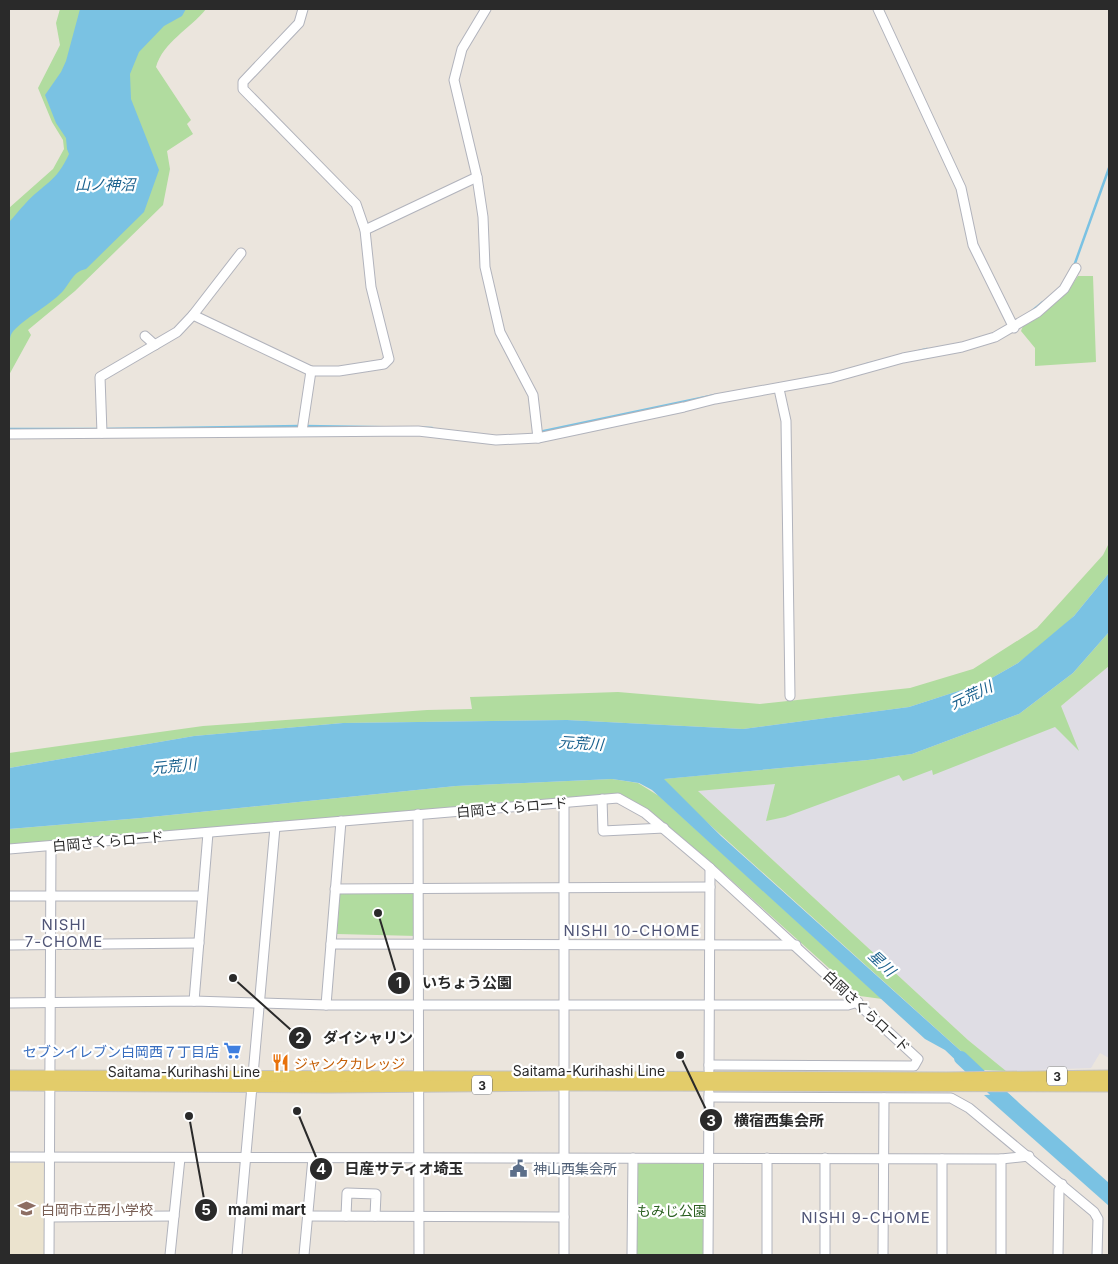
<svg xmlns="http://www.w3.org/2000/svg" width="1118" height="1264" font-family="Inter,'Noto Sans JP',sans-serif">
	<rect width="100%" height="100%" fill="#ebe5dd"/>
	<path fill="#dfdde4" d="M1109 666V1058L1100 1053 1091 1068 1006 1071 968 1040 698 791 876 774 1061 706Z"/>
	<path fill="#ebe3ce" d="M9 1163H45L47 1255H9Z"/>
	<g fill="#b1dc9f">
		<path d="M60 9H206C190 29 163 42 156 67L191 120 187 124 193 134 167 151 170 169 163 205 75 291 28 330 31 335 9 375V208L53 169 64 149 63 140 52 122 38 88 60 45 56 23Z"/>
		<path d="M1078 276H1093L1096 362 1035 366V348L1021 331 1023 326 1068 291Z"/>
		<path d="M1109 543V573L1074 616 1048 640 1018 663 983 683 909 707 743 729 567 720 343 723 194 736 9 768V753L203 726 427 710 472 709 470 697 618 692 760 704 910 688 973 669 1028 634 1037 628 1103 555Z"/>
		<path d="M1109 632V666L1061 706 1079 751 1055 727 933 775 932 770 903 781 899 775 785 817 766 821 775 784 698 791 968 1040 1006 1071 982 1070 690 807 663 779 868 760 912 754 1019 714 1073 673Z"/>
		<path d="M612 779 638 783 659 796 882 999 860 996 720 870 650 811 618 795 9 845V829L141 818 456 786Z"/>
		<path d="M340 892 417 893V936L337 934Z"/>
		<path d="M705 1162 708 1255H636L637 1164Z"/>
	</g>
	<g fill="#7ac2e3">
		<path d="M80 9H186L182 16 164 26 139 52 130 74 131 99 159 170 144 212 86 269C71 272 70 286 59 295 49 305 18 323 12 333 10 335 10 341 9 344V222C15 216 19 210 25 204 44 183 56 183 69 154L67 149 66 138 56 123 45 95 61 72 66 61Z"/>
		<path d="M1109 573V632L1073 673 1019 714 912 754 868 760 664 779 721 836 982 1070 967 1071 945 1050 925 1039 652 790 639 783 612 779 456 786 141 818 9 829V768L194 736 343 723 567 720 743 729 909 707 983 683 1018 663 1074 616Z"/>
		<path d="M1009 1094 1109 1183V1206L984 1095Z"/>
	</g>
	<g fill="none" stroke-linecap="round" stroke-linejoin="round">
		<g stroke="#7ac2e3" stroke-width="2.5">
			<path d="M1074 266 1109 168"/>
			<path d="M1032 311 1043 302"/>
			<path d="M867 364 927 349"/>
			<path d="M305 426 432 428"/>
			<path d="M9 429H100"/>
			<path d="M105 429 300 426"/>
			<path d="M539 432 715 395"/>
		</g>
		<path stroke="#7ac2e3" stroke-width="14" d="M961 1058 1013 1107"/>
		<defs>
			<g id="minor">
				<path d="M486 9 462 49 454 80 477 177 483 217 485 267 500 332 533 395 538 438"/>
				<path d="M878 9 961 188 973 245 1014 328"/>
				<path d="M365 230 477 177"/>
				<path d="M193 315 311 371"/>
				<path d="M145 336 155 345"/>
				<path d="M779 389 786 421 790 696"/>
				<path d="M302 431 311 371H339L384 364 389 359 371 287 365 230 356 204 243 89V82L299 23 303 9"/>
				<path d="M102 433 100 377 177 332 193 315 241 253"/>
				<path d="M9 434 418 431 496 440 538 438 684 407 715 399 831 378 903 358 962 347 995 337 1038 312 1064 289 1076 268"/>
				<path d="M602 799 603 831 664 828"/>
				<path d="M564 802V1255"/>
				<path d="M418 814 419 1255"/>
				<path d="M9 849 618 798 645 813 710 868 918 1059 914 1066 709 1065"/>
				<path d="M335 889 710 887"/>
				<path d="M9 896H202"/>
				<path d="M331 944 796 945"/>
				<path d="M9 945 199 943"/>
				<path d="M194 1001 208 833"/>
				<path d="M9 1003 194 1001 326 1005H848L858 1002"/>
				<path d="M326 1005 341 821"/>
				<path d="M709 1070 710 868"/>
				<path d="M709 1097 951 1098 969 1108 1094 1212 1098 1219 1097 1255"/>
				<path d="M9 1157 1001 1159 1029 1156"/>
				<path d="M767 1158V1255"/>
				<path d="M942 1159V1255"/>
				<path d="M1001 1159V1255"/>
				<path d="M308 1216 564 1217"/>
				<path d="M346 1216 347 1193 376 1194 375 1216"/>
				<path d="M50 1217 174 1216"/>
				<path d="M49 1255 51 846"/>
				<path d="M170 1255 180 1158"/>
				<path d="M237 1255 275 827"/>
				<path d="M304 1255 313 1158"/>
				<path d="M632 1255 633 1158"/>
				<path d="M708 1255 709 1093"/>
				<path d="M825 1255V1158"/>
				<path d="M883 1255 884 1098"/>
				<path d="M1058 1255 1059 1190 1062 1184"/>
			</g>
			<g id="major">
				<path d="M9 1076 946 1078 1109 1076"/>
				<path d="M9 1085 328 1087 565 1085 1109 1086"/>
			</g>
		</defs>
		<use href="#minor" stroke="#b1b3bc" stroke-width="11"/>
		<use href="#major" stroke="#c3c3c3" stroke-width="13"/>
		<use href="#minor" stroke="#fff" stroke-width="9"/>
		<use href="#major" stroke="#e3cc6a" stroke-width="11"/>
	</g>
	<defs>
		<symbol id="supermarket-bare" viewBox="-9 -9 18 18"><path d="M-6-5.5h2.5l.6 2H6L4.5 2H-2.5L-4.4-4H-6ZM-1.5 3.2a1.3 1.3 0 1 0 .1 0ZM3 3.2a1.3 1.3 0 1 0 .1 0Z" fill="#3f7fe0" stroke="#fff" stroke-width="2.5" paint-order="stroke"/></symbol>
		<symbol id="restaurant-bare" viewBox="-9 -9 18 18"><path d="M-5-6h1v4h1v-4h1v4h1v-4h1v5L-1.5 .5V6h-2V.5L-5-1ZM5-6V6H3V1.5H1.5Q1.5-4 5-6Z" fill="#e8710a" stroke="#fff" stroke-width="2.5" paint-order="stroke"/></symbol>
		<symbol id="civic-bare" viewBox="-9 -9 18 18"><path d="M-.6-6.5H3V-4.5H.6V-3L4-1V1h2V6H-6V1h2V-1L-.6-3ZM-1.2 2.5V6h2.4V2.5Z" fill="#5c6f8a" stroke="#fff" stroke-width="2.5" paint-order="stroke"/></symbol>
		<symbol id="school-bare" viewBox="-9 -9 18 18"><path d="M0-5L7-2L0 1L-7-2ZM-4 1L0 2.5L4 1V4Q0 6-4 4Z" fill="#8d6e63" stroke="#fff" stroke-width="2.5" paint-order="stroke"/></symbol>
	</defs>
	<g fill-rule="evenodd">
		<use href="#supermarket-bare" x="220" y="1038" width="25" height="25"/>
		<use href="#restaurant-bare" x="268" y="1050" width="25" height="25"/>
		<use href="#civic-bare" x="506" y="1156" width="25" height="25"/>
		<use href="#school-bare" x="14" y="1196" width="25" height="25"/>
	</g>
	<g text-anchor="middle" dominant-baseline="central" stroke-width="4.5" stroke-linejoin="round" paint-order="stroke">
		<g fill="#fff" stroke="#6a6a6a" stroke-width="1">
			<rect x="1047" y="1066.5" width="20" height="19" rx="4"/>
			<rect x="472" y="1075.5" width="20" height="19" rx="4"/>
		</g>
		<g font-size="12" font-weight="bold" fill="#2a2a2a">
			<text x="1057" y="1076">3</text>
			<text x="482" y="1085">3</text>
		</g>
		<g font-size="14" fill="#2a2a2a" stroke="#fff">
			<text transform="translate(512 807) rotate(-5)">白岡さくらロード</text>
			<text transform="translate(108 841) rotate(-5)">白岡さくらロード</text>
			<text transform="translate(867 1011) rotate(43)">白岡さくらロード</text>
			<text x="589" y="1070">Saitama-Kurihashi Line</text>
			<text x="184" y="1071">Saitama-Kurihashi Line</text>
		</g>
		<g font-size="14" fill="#366cbe" stroke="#fff" text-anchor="end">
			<text x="219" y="1051">セブンイレブン白岡西７丁目店</text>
		</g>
		<g font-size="14" fill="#c56008" stroke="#fff" text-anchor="start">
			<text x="294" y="1063">ジャンクカレッジ</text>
		</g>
		<g font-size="14" fill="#4e5e75" stroke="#fff" text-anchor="start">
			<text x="533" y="1168">神山西集会所</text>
		</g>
		<g font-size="14" fill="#785e54" stroke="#fff" text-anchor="start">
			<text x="41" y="1209">白岡市立西小学校</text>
		</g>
		<g font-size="14" fill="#2b6021" stroke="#fff">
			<text x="672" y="1210">もみじ公園</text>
		</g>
		<g font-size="15" font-style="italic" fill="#1a618e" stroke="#fff">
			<text x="105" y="184">山ノ神沼</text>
			<text transform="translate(971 695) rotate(-25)">元荒川</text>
			<text transform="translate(581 743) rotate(4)">元荒川</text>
			<text transform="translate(174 766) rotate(-6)">元荒川</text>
			<text transform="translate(882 963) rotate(43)">星川</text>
		</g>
		<g font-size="15" letter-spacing="1" fill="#4f5476" stroke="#fff">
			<text x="64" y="924">NISHI<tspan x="64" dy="17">7-CHOME</tspan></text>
			<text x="632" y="930">NISHI 10-CHOME</text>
			<text x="866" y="1217">NISHI 9-CHOME</text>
		</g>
	</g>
	<path fill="none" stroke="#2a2a2a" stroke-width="2" d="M378 913L399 983M233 978L300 1038M680 1055L711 1120M297 1111L321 1169M189 1116L206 1210"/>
	<g fill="#2a2a2a" stroke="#fff" stroke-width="2">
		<circle cx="378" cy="913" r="5"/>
		<circle cx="233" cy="978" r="5"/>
		<circle cx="680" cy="1055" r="5"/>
		<circle cx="297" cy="1111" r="5"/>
		<circle cx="189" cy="1116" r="5"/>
		<circle cx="399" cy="983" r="12"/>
		<circle cx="300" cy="1038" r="12"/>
		<circle cx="711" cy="1120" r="12"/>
		<circle cx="321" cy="1169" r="12"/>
		<circle cx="206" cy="1210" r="12"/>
	</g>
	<g font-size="15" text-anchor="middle" font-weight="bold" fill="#fff">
		<text x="399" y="988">1</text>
		<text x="300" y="1043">2</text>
		<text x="711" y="1126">3</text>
		<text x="321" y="1174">4</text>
		<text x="206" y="1215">5</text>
	</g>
	<g font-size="15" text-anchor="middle" font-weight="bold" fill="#2a2a2a" stroke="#fff" stroke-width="4.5" stroke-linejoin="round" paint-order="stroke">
		<text x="467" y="988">いちょう公園</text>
		<text x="368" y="1043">ダイシャリン</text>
		<text x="779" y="1126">横宿西集会所</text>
		<text x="404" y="1174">日産サティオ埼玉</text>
		<text x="267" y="1215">mami mart</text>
	</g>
	<rect width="1118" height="1264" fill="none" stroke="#2a2a2a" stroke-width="20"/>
</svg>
